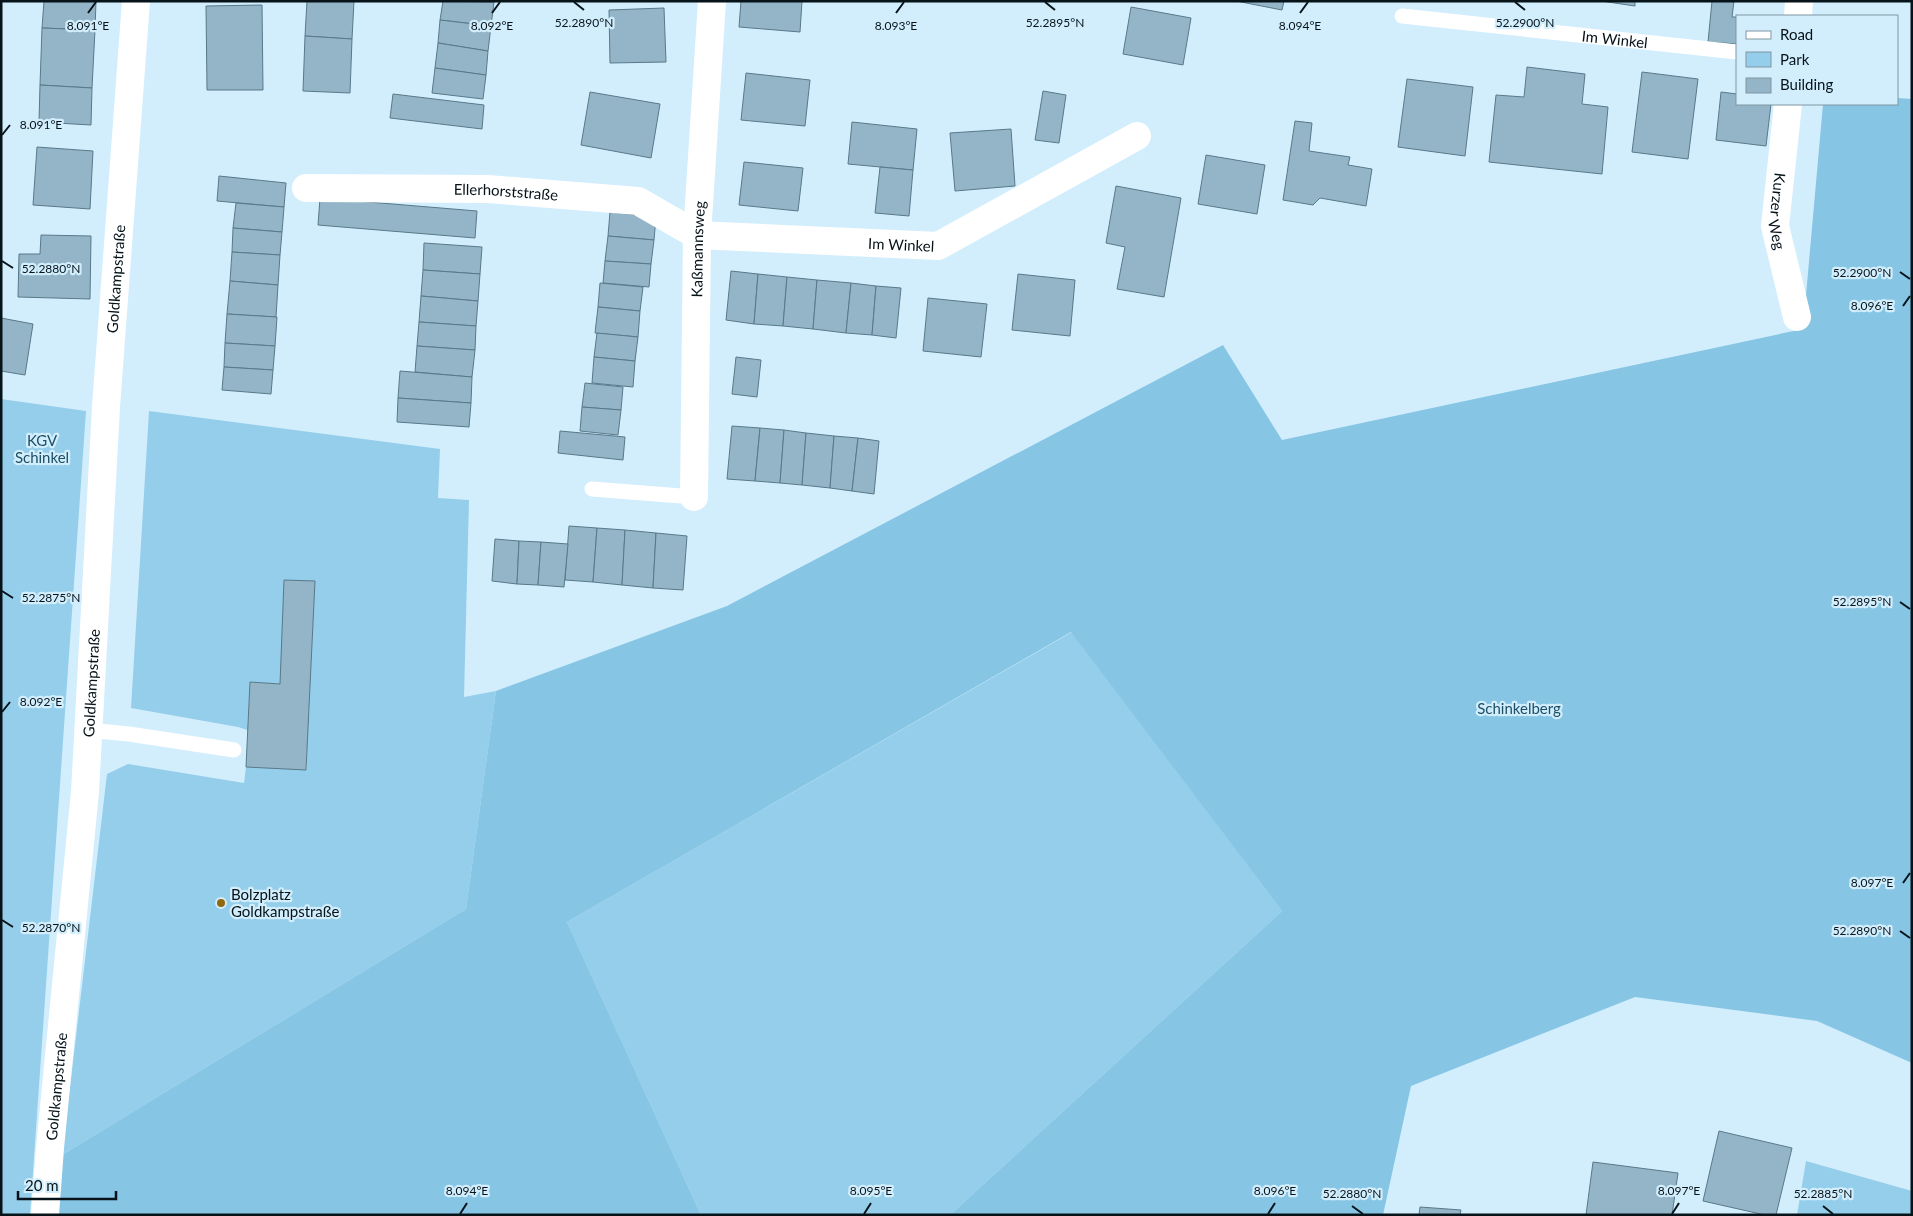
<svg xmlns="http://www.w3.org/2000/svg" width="1913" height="1216" font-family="Lato,sans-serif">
	<rect width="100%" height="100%" fill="#d2eefd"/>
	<g fill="#94ceea">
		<path d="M1 399 86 411 30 1215H1Z"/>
		<path d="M149 411 440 449 438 498 469 500 464 697 496 691 466 909 62 1155 107 774 128 764 244 783 246 767 307 769V740L282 741 238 727 131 708Z"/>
		<path d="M1072 632 1282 911 950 1215H701L567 922Z"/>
		<path d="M1806 1161 1912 1191V1215H1797Z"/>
	</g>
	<path fill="#86c5e4" d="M1897 98 1912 99V1063L1817 1021 1635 997 1411 1086 1383 1215H950L1282 911 1071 632 567 922 701 1215H56L62 1155 466 909 496 691 727 606 1223 345 1282 440 1803 329 1823 104H1897Z"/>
	<g fill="#93b5c7" stroke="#587989">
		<path d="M44 1H96L95 30 42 28Z"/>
		<path d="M307 1H354L352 39 305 36Z"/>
		<path d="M443 1 494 2 491 26 440 20Z"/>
		<path d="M741 1H802L800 32 739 27Z"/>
		<path d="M1236 1H1284L1282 10Z"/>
		<path d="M1601 1H1635V6Z"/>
		<path d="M1712 1H1734L1732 17H1737V44L1708 42Z"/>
		<path d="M262 5 263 90H207L206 6Z"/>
		<path d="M1131 7 1191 18 1183 65 1123 54Z"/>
		<path d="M664 8 666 62 610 63 609 10Z"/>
		<path d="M440 20 491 26 488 51 438 43Z"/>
		<path d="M42 28 95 30 92 88 40 85Z"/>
		<path d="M305 36 352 39 350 93 303 91Z"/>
		<path d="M438 43 488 51 486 75 435 68Z"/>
		<path d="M1527 67 1585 74 1582 104 1608 107 1602 174 1489 162 1496 95 1524 97Z"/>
		<path d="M435 68 486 75 483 99 432 93Z"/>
		<path d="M1642 72 1698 79 1688 159 1632 152Z"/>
		<path d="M746 73 810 80 805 126 741 120Z"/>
		<path d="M1407 79 1473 87 1465 156 1398 147Z"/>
		<path d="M40 85 92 88 91 125 39 122Z"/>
		<path d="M1043 91 1066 95 1059 143 1035 140Z"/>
		<path d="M590 92 660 104 651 158 581 145Z"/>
		<path d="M1721 92 1737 94V104H1771L1766 146 1716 140Z"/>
		<path d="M393 94 484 105 482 129 390 118Z"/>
		<path d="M1295 121 1312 123 1309 151 1350 157 1348 165 1372 169 1366 206 1320 198 1313 205 1283 200Z"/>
		<path d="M852 122 917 129 913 170 848 164Z"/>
		<path d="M1011 129 1015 186 955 191 950 133Z"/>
		<path d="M37 147 93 151 90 209 33 205Z"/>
		<path d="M1206 155 1265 165 1257 214 1198 204Z"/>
		<path d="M744 162 803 168 798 211 739 205Z"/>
		<path d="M880 167 913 170 909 216 875 213Z"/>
		<path d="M219 176 286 183 284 207 217 201Z"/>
		<path d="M1116 186 1181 198 1164 297 1117 289 1125 247 1106 243Z"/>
		<path d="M320 198 477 211 475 238 318 225Z"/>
		<path d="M236 203 284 207 282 232 233 228Z"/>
		<path d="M610 212 656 217 654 240 608 236Z"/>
		<path d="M233 228 282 232 280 255 232 252Z"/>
		<path d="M41 235 91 236 90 299 18 297 19 254H40Z"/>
		<path d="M608 236 654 240 651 264 605 261Z"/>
		<path d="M424 243 482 247 480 274 423 270Z"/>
		<path d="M232 252 280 255 278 285 230 281Z"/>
		<path d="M605 261 651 264 649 287 603 283Z"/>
		<path d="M423 270 480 274 478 301 421 296Z"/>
		<path d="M731 271 758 274 754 324 726 320Z"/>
		<path d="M758 274 787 277 783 326 754 324Z"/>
		<path d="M1018 274 1075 280 1070 336 1012 330Z"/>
		<path d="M787 277 817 280 813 329 783 326Z"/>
		<path d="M817 280 851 283 846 333 813 329Z"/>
		<path d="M230 281 278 285 276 317 227 314Z"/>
		<path d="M600 283 643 287 640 311 598 307Z"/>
		<path d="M851 283 876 286 872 335 846 333Z"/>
		<path d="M876 286 901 288 896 338 872 335Z"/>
		<path d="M421 296 478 301 476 326 419 322Z"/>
		<path d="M928 298 987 304 981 357 923 351Z"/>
		<path d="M598 307 640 311 638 337 595 333Z"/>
		<path d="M227 314 277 317 275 346 225 343Z"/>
		<path d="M1 318 33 324 25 375 1 371Z"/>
		<path d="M419 322 476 326 475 350 417 346Z"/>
		<path d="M597 333 638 337 635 361 594 357Z"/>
		<path d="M225 343 275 346 273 370 224 367Z"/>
		<path d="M417 346 475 350 472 377 415 372Z"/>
		<path d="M594 357 635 361 633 387 592 383Z"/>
		<path d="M736 357 761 360 757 397 732 394Z"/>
		<path d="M224 367 273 370 271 394 222 390Z"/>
		<path d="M400 371 472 377 471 403 398 398Z"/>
		<path d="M585 383 623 387 621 410 582 407Z"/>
		<path d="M398 398 471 403 469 427 397 422Z"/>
		<path d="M582 407 621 410 618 435 580 431Z"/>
		<path d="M732 426 760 428 755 481 727 479Z"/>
		<path d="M760 428 784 430 780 483 755 481Z"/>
		<path d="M784 430 806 433 802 485 780 483Z"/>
		<path d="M560 431 625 437 623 460 558 453Z"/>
		<path d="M806 433 834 436 830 488 802 485Z"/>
		<path d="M834 436 858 438 852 491 830 488Z"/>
		<path d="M858 438 879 441 874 494 852 491Z"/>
		<path d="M569 526 597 528 593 582 565 580Z"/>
		<path d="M597 528 625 530 622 585 593 582Z"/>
		<path d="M625 530 656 533 653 588 622 585Z"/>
		<path d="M656 533 687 536 683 590 653 588Z"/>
		<path d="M495 539 519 541 517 584 492 581Z"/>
		<path d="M519 541 541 542 538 585 517 584Z"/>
		<path d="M541 542 568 544 564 587 538 585Z"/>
		<path d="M284 580 315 581 306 770 246 767 250 682 280 684Z"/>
		<path d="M1719 1131 1792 1148 1776 1215H1765L1703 1201Z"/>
		<path d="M1593 1162 1678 1173 1672 1215H1586Z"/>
		<path d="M1420 1207 1461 1210 1460 1215H1419Z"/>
	</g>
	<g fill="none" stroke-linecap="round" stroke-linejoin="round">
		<g stroke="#fff" stroke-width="15">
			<path id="s1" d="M1402 16 1737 52"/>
			<path d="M592 489 694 497"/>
			<path d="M88 730 129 734 234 750"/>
		</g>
		<g stroke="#fff" stroke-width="28">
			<path d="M1798 16 1799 1"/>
			<path id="s2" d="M1788 104 1775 226 1797 317"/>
			<path id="s3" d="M306 188 487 189 638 201 697 235 938 246 1137 136"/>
			<path id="s4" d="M694 497 697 235 712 1"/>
			<path id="s5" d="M45 1215 50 1148 85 792 106 407 136 1"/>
		</g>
	</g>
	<path fill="none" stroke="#061319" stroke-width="2" d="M574 2 584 10M1045 2 1055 10M1515 2 1525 10M88 13 96 2M492 13 500 2M896 13 904 2M1300 13 1308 2M2 135 10 125M2 261 13 268M1900 272 1910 279M1903 306 1910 296M2 591 13 598M1900 602 1910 609M2 712 10 702M1903 883 1910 873M2 920 13 927M1900 931 1910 938M1352 1206 1363 1214M1823 1206 1833 1214M460 1214 467 1203M864 1214 871 1203M1268 1214 1275 1203M1672 1214 1679 1203"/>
	<circle fill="#91680f" stroke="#d2eefd" stroke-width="2" cx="221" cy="903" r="5"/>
	<g text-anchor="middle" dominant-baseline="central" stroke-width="4.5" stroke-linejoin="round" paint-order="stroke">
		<g font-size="15" fill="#061319" stroke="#d2eefd">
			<text stroke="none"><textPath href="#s1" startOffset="214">Im Winkel</textPath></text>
			<text stroke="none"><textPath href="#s3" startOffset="200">Ellerhorststraße</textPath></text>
			<text stroke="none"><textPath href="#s2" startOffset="108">Kurzer Weg</textPath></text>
			<text stroke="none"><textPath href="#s3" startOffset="605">Im Winkel</textPath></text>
			<text stroke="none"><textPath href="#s4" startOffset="248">Kaßmannsweg</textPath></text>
			<text stroke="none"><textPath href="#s5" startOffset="939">Goldkampstraße</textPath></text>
			<text stroke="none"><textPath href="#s5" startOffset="534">Goldkampstraße</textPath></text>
			<text stroke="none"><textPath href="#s5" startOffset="129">Goldkampstraße</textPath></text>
		</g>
		<g font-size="15" fill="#1c4f65" stroke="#d2eefd">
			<text x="42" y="440">KGV<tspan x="42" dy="17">Schinkel</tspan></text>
			<text x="1519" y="708">Schinkelberg</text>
		</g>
		<g font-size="15" fill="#061319" stroke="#d2eefd" text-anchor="start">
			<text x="231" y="894">Bolzplatz<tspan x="231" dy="17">Goldkampstraße</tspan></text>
		</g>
	</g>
	<g font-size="12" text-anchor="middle" fill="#061319" stroke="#d2eefd" stroke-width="4.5" stroke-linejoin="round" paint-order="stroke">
		<text x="584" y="27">52.2890°N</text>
		<text x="1055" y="27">52.2895°N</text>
		<text x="1525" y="27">52.2900°N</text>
		<text x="88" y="30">8.091°E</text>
		<text x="492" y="30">8.092°E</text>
		<text x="896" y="30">8.093°E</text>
		<text x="1300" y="30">8.094°E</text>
		<text x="41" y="129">8.091°E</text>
		<text x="51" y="273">52.2880°N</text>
		<text x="1862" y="277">52.2900°N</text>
		<text x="1872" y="310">8.096°E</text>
		<text x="51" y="602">52.2875°N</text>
		<text x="1862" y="606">52.2895°N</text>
		<text x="41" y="706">8.092°E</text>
		<text x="1872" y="887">8.097°E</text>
		<text x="51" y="932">52.2870°N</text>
		<text x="1862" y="935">52.2890°N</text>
		<text x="467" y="1195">8.094°E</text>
		<text x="871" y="1195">8.095°E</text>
		<text x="1275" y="1195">8.096°E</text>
		<text x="1679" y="1195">8.097°E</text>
		<text x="1352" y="1198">52.2880°N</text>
		<text x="1823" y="1198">52.2885°N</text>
	</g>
	<rect width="1913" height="1216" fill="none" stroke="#061319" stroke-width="5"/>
	<rect x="1736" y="15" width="162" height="90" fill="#d2eefd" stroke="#8096a2"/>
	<rect x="1746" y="31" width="25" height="8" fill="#ffffff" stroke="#8096a2"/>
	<text x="1780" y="40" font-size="15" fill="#061319">Road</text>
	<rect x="1746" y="52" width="25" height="15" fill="#94ceea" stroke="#8096a2"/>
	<text x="1780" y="65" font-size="15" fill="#061319">Park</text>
	<rect x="1746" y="78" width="25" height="15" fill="#93b5c7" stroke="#8096a2"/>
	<text x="1780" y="90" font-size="15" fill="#061319">Building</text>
	<path d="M18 1191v8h98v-8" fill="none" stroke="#061319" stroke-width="2.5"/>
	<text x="25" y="1191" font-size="15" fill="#061319" stroke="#d2eefd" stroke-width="4" paint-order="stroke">20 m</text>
</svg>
